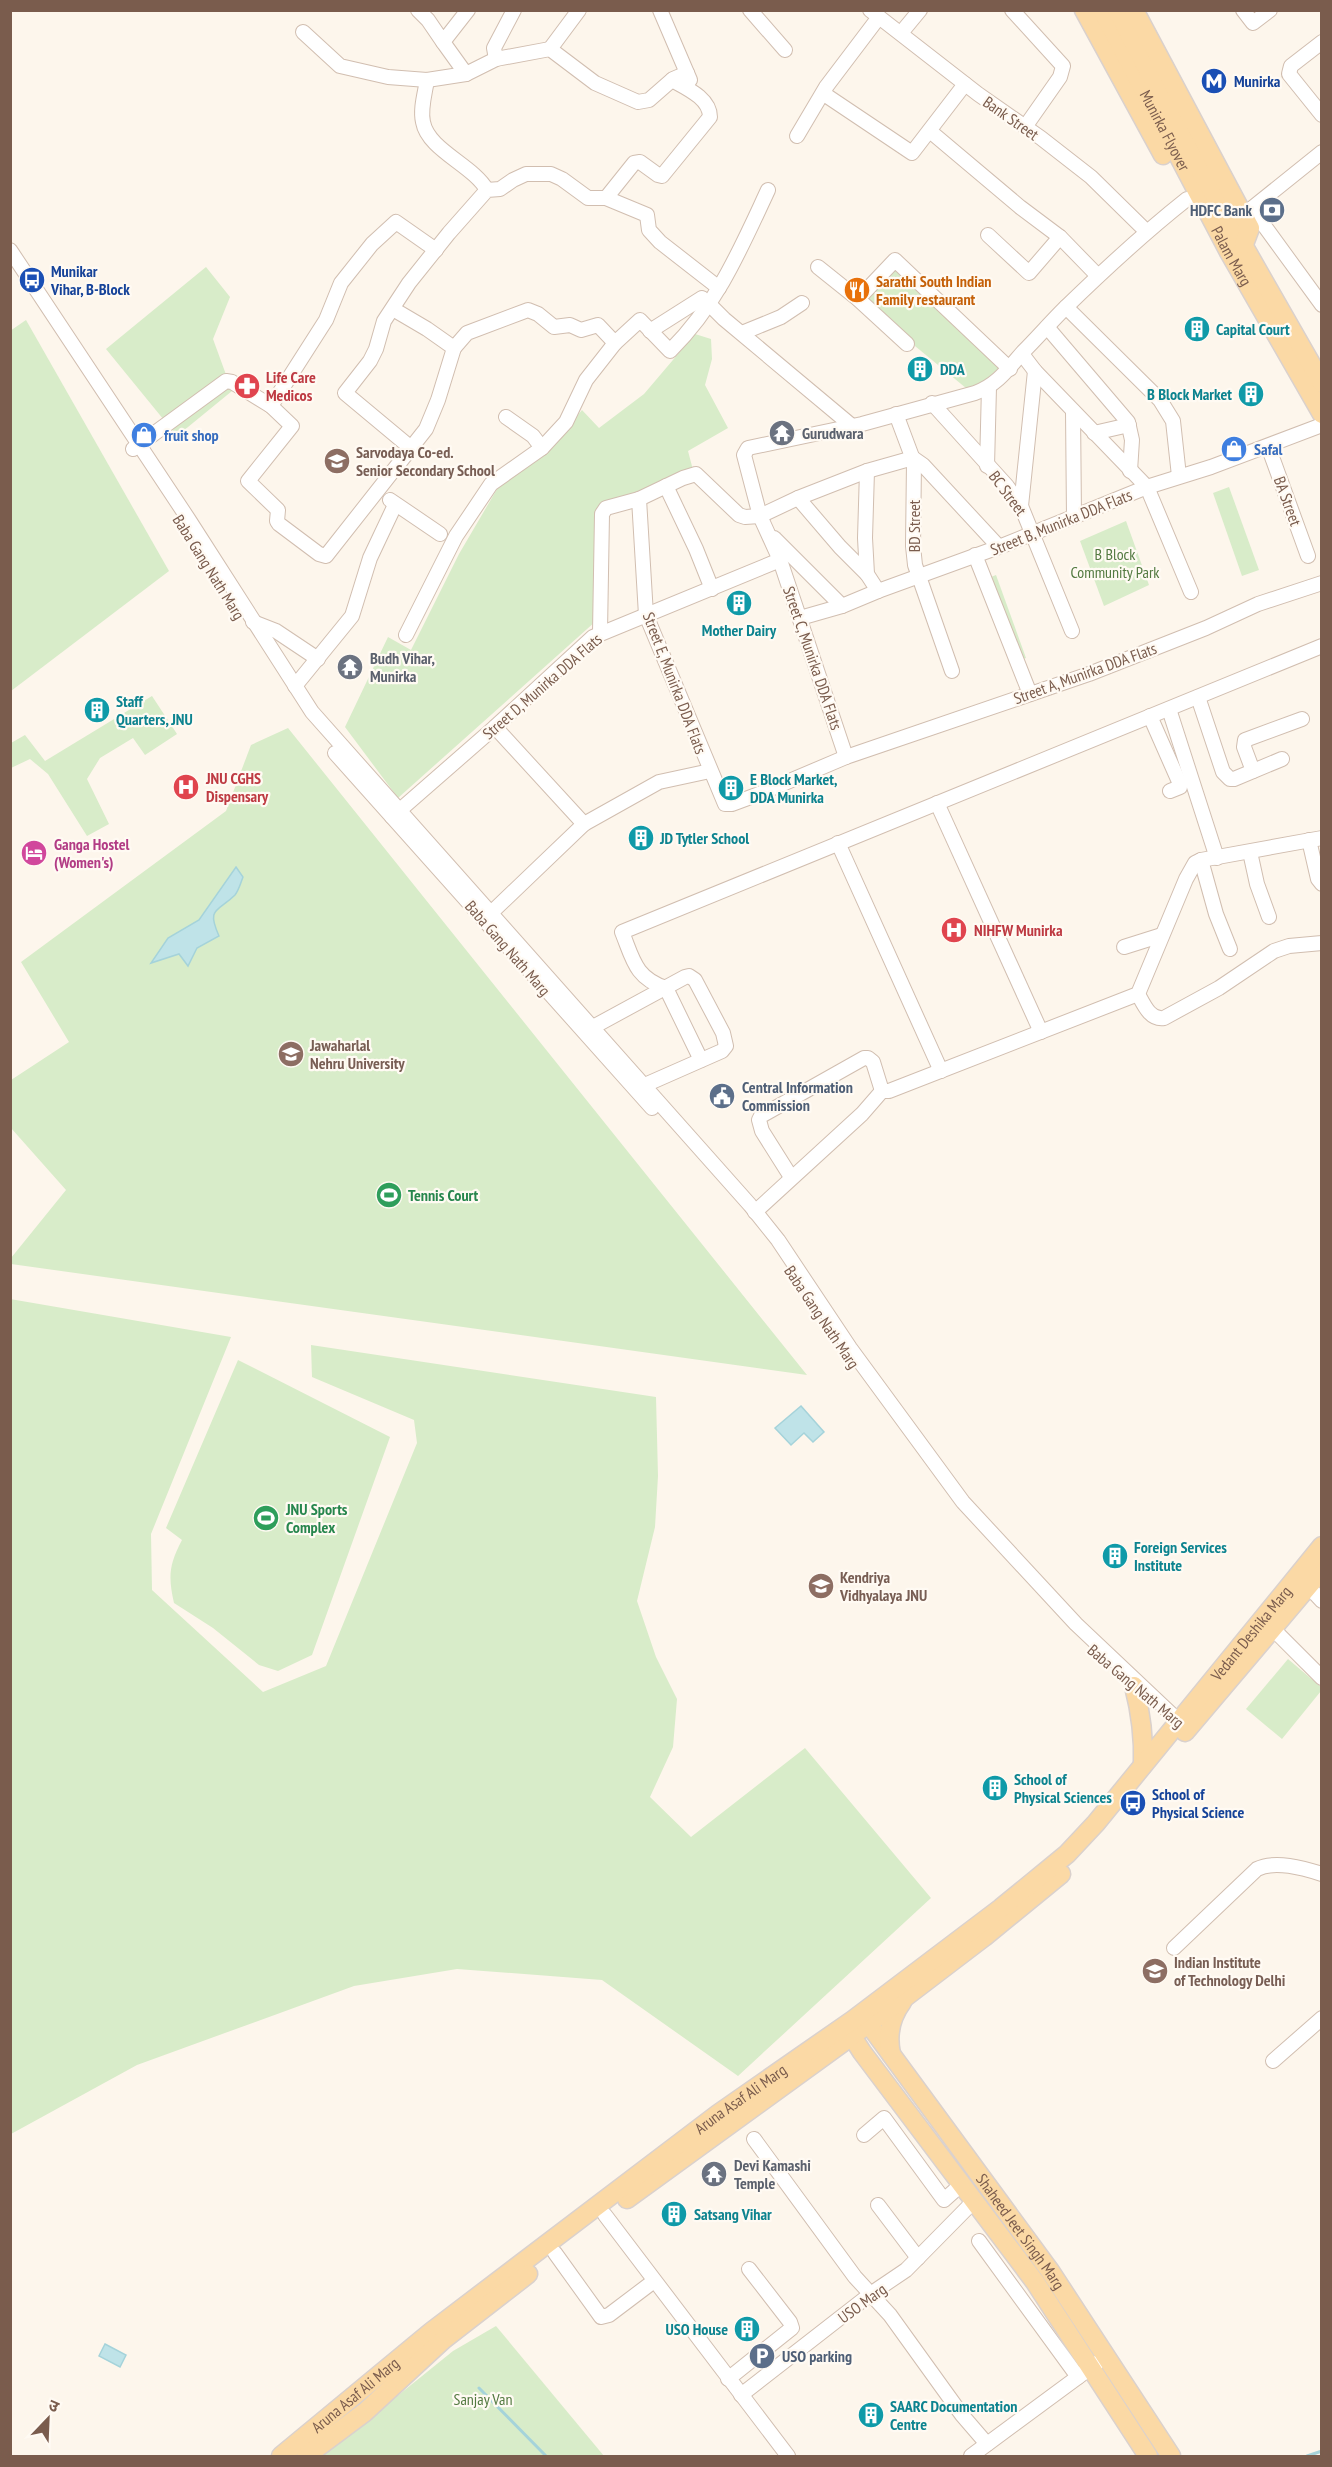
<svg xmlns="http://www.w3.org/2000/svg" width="1332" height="2467" font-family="'PT Sans Narrow','Noto Sans Devanagari',sans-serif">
	<rect width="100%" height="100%" fill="#fdf6ec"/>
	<g fill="#d8ecc9">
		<path d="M895 260 1003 364 972 393 858 299Z"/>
		<path d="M206 267 230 297 213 339 232 391 177 436 106 349Z"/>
		<path d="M26 320 169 571 11 691 10 331Z"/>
		<path d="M695 334 711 339 712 359 705 385 728 428 688 451 693 470 598 508 596 621 398 798 345 727 388 637 411 650 459 554 500 484 546 453 582 410 599 428 644 394Z"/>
		<path d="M1229 487 1259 570 1242 576 1213 493Z"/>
		<path d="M1126 521 1149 585 1104 606 1080 541Z"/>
		<path d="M996 575 1026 658 1010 664 981 581Z"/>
		<path d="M152 696 177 734 145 755 133 738 100 758 87 779 109 824 87 836 48 774 30 759 11 768V743L25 735 45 761Z"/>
		<path d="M288 728 807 1375 11 1264V1258L66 1190 11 1128V1080L69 1042 21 962 226 811 251 745Z"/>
		<path d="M10 1299 231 1337 151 1534 152 1590 263 1692 326 1666 417 1443 414 1420 312 1377 311 1345 656 1397 658 1476 655 1527 637 1601 656 1657 677 1699 673 1747 650 1797 691 1837 805 1748 931 1898 738 2076 602 1980 457 1969 354 1986 137 2065 11 2134Z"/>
		<path d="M238 1360 390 1437 312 1655 278 1671 259 1665 213 1628 174 1603C168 1576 169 1565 182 1540L166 1528Z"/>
		<path d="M1288 1659 1321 1687V1691L1282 1739 1246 1709Z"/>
		<path d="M496 2326 604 2456H323L453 2351Z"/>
	</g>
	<g fill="#bfe3e8" stroke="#a5d3da" stroke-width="1.5">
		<path d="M236 867 243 877C241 882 239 890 235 895 218 912 206 907 219 936L197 948 188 966 179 954 151 963 168 938 199 920Z"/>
		<path d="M801 1406 824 1432 813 1442 804 1433 791 1445 775 1428Z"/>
		<path d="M105 2344 126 2355 120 2367 99 2356Z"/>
	</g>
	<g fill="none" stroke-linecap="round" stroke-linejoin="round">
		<g stroke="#a5d3da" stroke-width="3">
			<path d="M479 2388 546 2456"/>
			<path d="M1307 2456 1322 2451"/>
		</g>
		<defs>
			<g id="minor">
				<path d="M418 10 428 20 443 42 468 10"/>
				<path d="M660 10 690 80"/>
				<path d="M750 10 785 50"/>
				<path d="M870 10 978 94 1041 138 1091 177 1146 231"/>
				<path d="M1012 10 1063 66 1060 77 1025 127"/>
				<path d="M1243 10 1253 23 1270 10"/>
				<path d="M303 32 340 66 388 77 427 80 466 74 496 59 550 49 595 83 638 102 649 100 673 79 687 73"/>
				<path d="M901 33 920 10"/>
				<path d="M443 42 466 74"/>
				<path d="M1322 42 1291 66 1289 74 1322 115"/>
				<path d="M550 49 579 10"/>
				<path d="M496 59 494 48 514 10"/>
				<path d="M427 80C425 93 420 109 423 122 428 150 473 165 487 190"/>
				<path d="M825 92 827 96 912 153 965 84"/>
				<path d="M931 132 1020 207 1060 237 1098 276"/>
				<path d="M797 136 826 87 879 17"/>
				<path d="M606 198 634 163 640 162 658 175 662 176 710 117C710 98 686 88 672 80"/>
				<path d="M1252 209 1322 305"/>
				<path d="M1246 213 1322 152"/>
				<path d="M988 235 1029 273 1060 237"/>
				<path d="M10 250 189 520 312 712 750 1205 778 1240 850 1348 963 1502 1076 1624 1184 1726"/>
				<path d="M818 267 858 299 907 344"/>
				<path d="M858 299 895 260 1010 369"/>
				<path d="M710 305 724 319 852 426"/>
				<path d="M1066 307 1160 400 1173 421 1179 476"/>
				<path d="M1047 327 1128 422 1132 440 1130 471"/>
				<path d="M650 331 702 298"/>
				<path d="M742 333 781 317 802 303"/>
				<path d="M454 348 467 333 528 310 538 314 554 327 570 325 581 330 598 325 615 343 640 320 670 351C718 303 740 250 768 190"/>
				<path d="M1022 354 1035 371 1147 487 1191 592"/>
				<path d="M932 403 1007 486 1021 506 1072 631"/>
				<path d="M271 406 326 320 341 283 372 244 396 222 436 250"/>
				<path d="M1073 411 1074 517"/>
				<path d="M896 414 914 462 913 546 915 565 952 671"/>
				<path d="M506 417 533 436 542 448"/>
				<path d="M1094 433 1129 425"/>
				<path d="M1268 446 1308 556"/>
				<path d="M411 448 345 393 370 361 376 349 384 321 409 283 449 233 487 190 500 189 513 180 526 174H551L562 179 588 198H606L647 215 649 230 660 242 719 288"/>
				<path d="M133 449 226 381 232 382 271 406 292 426 248 481 278 510 277 521 279 524 319 554 326 556 426 429 438 400 454 348 427 329 393 309"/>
				<path d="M987 466 989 387"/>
				<path d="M867 471 865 538 867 574 878 591"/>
				<path d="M666 486 696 549 712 589"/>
				<path d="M798 498 840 547 867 574"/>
				<path d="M390 500 440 534"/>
				<path d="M1021 506 1035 371"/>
				<path d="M774 538 842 606"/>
				<path d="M999 547 923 465 913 458 867 471 798 498 760 516 745 517 739 515 696 474 683 478 639 499 646 615 725 804H732L759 794 846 757 1089 674 1206 628 1258 604 1322 583"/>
				<path d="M975 555 1030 694"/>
				<path d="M800 618 842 606 878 591 999 547 1147 487 1211 467 1322 425"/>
				<path d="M253 622 276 631 318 659"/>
				<path d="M600 632 602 514 606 508 639 499"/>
				<path d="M406 635 456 536 491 484 542 448 566 422 586 380 615 343"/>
				<path d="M295 686 352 616 370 558 395 505"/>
				<path d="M1198 697 1223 772 1230 779H1234L1282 759"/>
				<path d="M1169 709 1217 858"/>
				<path d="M1150 716 1180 784V787L1170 791"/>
				<path d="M495 727 584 824"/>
				<path d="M335 753 652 1108"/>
				<path d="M846 757 780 560 760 516 744 455 748 448 862 424 975 393C997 385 1008 369 1023 352 1037 338 1050 323 1064 309 1104 270 1144 233 1187 199"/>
				<path d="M1253 771 1244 747 1245 740 1302 719"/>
				<path d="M937 803 1041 1032"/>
				<path d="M392 817 495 727 593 637 780 560"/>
				<path d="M1309 840 1318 879 1322 884"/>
				<path d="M838 843 941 1071"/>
				<path d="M1250 852 1257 884 1269 917"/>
				<path d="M1201 860 1216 914 1230 949"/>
				<path d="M492 912 584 824 659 782 710 771"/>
				<path d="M1124 947 1162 935"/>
				<path d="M1138 994C1144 1005 1150 1020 1164 1018L1219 988 1274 951 1289 946 1322 943"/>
				<path d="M593 1027 685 977 689 976 695 980 723 1033 726 1046 722 1051 638 1088"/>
				<path d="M701 1060 666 988C635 978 633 959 622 932L1322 646"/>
				<path d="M791 1177 762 1131 759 1120 761 1116 864 1058H868L873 1062 882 1091"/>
				<path d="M755 1212 862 1114 882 1091H889L1138 994 1186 879 1195 863 1201 860 1322 838"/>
				<path d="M1308 1586 1322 1601"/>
				<path d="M1266 1622 1322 1678"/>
				<path d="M1174 1948 1257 1869C1275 1860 1303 1868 1322 1874"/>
				<path d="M1273 2061 1322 2018"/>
				<path d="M864 2135 884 2118 944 2200 962 2184"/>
				<path d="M754 2139 855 2277 890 2315 962 2415 987 2444"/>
				<path d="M878 2205 918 2258"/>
				<path d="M605 2215 788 2456"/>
				<path d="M979 2241 1078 2377"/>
				<path d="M555 2253 601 2317 609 2315 654 2281"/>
				<path d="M728 2379 792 2328 790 2322 749 2269"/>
				<path d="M741 2395 872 2293 906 2270 975 2200"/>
				<path d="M971 2456 1097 2363"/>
			</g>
			<g id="major">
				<path d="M1084 10 1163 155"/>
				<path id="s1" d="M1102 10 1229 252 1322 414"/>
				<path d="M1117 10 1191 154 1322 383"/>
				<path d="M1134 10 1250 228 1244 244"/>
				<path d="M1134 1686C1141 1713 1144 1737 1143 1765"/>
				<path d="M1185 1732 1322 1570"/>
				<path id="s2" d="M863 2016 1050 2271 1171 2456"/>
				<path d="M846 2027 862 2052 1035 2282 1148 2456"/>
				<path d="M891 2054C887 2035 890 2018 902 2002"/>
				<path d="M627 2199 904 1998 984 1937 1061 1874"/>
				<path id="s3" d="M281 2456 431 2332 718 2114 853 2020 1001 1908 1067 1854 1096 1823 1322 1546"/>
				<path d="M306 2456 365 2412 443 2340 528 2274"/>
			</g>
		</defs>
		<use href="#minor" stroke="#d1beb0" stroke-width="16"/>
		<use href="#major" stroke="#dad1cd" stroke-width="21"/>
		<use href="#minor" stroke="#fff" stroke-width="14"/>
		<use href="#major" stroke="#fbd9a5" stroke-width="18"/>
	</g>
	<defs>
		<symbol id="metro-disc" viewBox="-11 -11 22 22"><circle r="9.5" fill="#1a4fb4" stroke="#fffaf3"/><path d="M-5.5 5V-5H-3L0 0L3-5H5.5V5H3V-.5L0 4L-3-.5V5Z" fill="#fff"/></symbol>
		<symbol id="bank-disc" viewBox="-11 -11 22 22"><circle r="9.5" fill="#5c6f8a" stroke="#fffaf3"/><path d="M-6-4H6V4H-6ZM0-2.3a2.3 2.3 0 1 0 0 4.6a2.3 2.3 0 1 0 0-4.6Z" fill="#fff"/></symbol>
		<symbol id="bus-disc" viewBox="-11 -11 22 22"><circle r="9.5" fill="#1a4fb4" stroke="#fffaf3"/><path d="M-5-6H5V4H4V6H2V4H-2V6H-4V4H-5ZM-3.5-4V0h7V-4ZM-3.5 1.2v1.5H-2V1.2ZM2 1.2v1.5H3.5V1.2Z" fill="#fff"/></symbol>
		<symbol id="restaurant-disc" viewBox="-11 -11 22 22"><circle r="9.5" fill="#e8710a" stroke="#fffaf3"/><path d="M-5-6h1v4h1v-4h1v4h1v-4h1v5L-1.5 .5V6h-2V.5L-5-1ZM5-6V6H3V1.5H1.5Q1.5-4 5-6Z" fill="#fff"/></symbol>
		<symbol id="building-disc" viewBox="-11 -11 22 22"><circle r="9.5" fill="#0f9aa8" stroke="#fffaf3"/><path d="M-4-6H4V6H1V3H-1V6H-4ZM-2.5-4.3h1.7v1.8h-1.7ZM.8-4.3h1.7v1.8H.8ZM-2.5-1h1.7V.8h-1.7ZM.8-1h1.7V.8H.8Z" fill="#fff"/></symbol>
		<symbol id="pharmacy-disc" viewBox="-11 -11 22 22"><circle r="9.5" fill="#e0444e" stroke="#fffaf3"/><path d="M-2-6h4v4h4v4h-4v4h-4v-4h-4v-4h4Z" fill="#fff"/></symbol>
		<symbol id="temple-disc" viewBox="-11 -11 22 22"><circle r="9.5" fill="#6b7280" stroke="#fffaf3"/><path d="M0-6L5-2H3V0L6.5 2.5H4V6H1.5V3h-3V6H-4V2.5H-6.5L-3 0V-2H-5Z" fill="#fff"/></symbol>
		<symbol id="shop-disc" viewBox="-11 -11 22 22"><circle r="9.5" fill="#3f7fe0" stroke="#fffaf3"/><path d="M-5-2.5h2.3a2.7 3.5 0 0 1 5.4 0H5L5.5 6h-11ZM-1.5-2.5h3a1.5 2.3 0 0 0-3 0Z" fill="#fff"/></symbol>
		<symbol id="school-disc" viewBox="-11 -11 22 22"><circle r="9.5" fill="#8d6e63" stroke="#fffaf3"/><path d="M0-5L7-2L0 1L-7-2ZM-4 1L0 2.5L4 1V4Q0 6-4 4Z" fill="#fff"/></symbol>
		<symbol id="hospital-disc" viewBox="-11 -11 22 22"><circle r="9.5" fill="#e0444e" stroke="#fffaf3"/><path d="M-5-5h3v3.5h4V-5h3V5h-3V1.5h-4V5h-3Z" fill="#fff"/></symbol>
		<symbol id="hotel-disc" viewBox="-11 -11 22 22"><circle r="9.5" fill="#d1479c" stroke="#fffaf3"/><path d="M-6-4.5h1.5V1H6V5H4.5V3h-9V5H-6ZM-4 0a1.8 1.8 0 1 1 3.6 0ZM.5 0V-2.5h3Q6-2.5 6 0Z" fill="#fff"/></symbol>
		<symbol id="university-disc" viewBox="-11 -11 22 22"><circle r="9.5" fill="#8d6e63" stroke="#fffaf3"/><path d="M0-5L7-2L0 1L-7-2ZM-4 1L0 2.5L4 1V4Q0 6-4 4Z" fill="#fff"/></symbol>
		<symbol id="civic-disc" viewBox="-11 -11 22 22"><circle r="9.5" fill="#5c6f8a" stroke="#fffaf3"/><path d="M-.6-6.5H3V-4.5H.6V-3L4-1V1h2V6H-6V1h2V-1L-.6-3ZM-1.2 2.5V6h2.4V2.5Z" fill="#fff"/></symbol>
		<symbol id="stadium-disc" viewBox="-11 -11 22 22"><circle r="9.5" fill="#2e9e5b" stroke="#fffaf3"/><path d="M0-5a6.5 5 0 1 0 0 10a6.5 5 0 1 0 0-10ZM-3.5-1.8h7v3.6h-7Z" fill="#fff"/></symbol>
		<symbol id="parking-disc" viewBox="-11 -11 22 22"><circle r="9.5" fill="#5c6f8a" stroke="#fffaf3"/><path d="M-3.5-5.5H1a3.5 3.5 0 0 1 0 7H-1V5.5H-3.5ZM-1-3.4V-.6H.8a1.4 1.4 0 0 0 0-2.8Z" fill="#fff"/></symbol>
	</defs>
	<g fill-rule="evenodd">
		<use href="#metro-disc" x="1199" y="66" width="30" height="30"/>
		<use href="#bank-disc" x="1257" y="195" width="30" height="30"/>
		<use href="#bus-disc" x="17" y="265" width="30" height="30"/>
		<use href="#restaurant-disc" x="842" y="275" width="30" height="30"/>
		<use href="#building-disc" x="1182" y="314" width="30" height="30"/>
		<use href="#building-disc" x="905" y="354" width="30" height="30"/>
		<use href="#pharmacy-disc" x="232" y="371" width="30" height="30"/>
		<use href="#building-disc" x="1236" y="379" width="30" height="30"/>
		<use href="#temple-disc" x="767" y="418" width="30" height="30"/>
		<use href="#shop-disc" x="129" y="420" width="30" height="30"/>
		<use href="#shop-disc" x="1219" y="434" width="30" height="30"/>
		<use href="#school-disc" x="322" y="446" width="30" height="30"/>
		<use href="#building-disc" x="724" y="588" width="30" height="30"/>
		<use href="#temple-disc" x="335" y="652" width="30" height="30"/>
		<use href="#building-disc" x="82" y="695" width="30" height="30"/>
		<use href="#hospital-disc" x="171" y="772" width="30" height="30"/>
		<use href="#building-disc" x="716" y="773" width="30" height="30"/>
		<use href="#building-disc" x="626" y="823" width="30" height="30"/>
		<use href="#hotel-disc" x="19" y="838" width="30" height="30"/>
		<use href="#hospital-disc" x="939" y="915" width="30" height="30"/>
		<use href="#university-disc" x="276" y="1039" width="30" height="30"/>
		<use href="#civic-disc" x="707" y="1081" width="30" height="30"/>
		<use href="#stadium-disc" x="374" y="1180" width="30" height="30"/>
		<use href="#stadium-disc" x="251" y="1503" width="30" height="30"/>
		<use href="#building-disc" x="1100" y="1541" width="30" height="30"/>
		<use href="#school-disc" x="806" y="1571" width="30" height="30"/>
		<use href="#building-disc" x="980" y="1773" width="30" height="30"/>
		<use href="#bus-disc" x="1118" y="1788" width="30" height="30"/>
		<use href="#university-disc" x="1140" y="1956" width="30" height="30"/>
		<use href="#temple-disc" x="699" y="2159" width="30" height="30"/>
		<use href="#building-disc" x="659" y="2199" width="30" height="30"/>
		<use href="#building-disc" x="732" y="2314" width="30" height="30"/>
		<use href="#parking-disc" x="747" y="2341" width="30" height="30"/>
		<use href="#building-disc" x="856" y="2400" width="30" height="30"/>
	</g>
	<g text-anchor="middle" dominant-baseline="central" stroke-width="4.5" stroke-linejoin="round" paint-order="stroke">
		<g font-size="16" font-weight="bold" fill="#164399" stroke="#fffaf3" text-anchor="start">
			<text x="1234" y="81">Munirka</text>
			<text x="51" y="271">Munikar<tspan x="51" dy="18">Vihar, B-Block</tspan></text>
			<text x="1152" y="1794">School of<tspan x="1152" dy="18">Physical Science</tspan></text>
		</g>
		<g font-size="16" fill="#7a5c4d" stroke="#fffaf3">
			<text transform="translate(1011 118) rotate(35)">Bank Street</text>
			<text stroke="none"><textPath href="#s1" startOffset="136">Munirka Flyover</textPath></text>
			<text stroke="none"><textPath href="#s1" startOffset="278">Palam Marg</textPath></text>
			<text transform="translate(1008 493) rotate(53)">BC Street</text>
			<text transform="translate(1288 501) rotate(70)">BA Street</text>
			<text transform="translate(1061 522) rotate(-22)">Street B, Munirka DDA Flats</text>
			<text transform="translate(914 526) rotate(-90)">BD Street</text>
			<text transform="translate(209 567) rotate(58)">Baba Gang Nath Marg</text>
			<text transform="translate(813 658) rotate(71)">Street C, Munirka DDA Flats</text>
			<text transform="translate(1085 673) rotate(-20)">Street A, Munirka DDA Flats</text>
			<text transform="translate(675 683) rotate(69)">Street E, Munirka DDA Flats</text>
			<text transform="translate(542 686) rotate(-41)">Street D, Munirka DDA Flats</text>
			<text transform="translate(508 948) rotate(49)">Baba Gang Nath Marg</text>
			<text transform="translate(822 1317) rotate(56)">Baba Gang Nath Marg</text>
			<text stroke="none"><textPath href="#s3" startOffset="1278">Vedant Deshika Marg</textPath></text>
			<text transform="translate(1136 1686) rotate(40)">Baba Gang Nath Marg</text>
			<text stroke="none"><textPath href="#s3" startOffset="582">Aruna Asaf Ali Marg</textPath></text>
			<text stroke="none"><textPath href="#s2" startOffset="267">Shaheed Jeet Singh Marg</textPath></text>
			<text transform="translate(862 2303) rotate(-36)">USO Marg</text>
			<text stroke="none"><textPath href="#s3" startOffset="96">Aruna Asaf Ali Marg</textPath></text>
		</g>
		<g font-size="16" font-weight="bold" fill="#4e5e75" stroke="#fffaf3" text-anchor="start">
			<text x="1252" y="210" text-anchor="end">HDFC Bank</text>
			<text x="742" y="1087">Central Information<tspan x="742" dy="18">Commission</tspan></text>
			<text x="782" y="2356">USO parking</text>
		</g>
		<g font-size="16" font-weight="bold" fill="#c56008" stroke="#fffaf3" text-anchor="start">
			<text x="876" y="281">Sarathi South Indian<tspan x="876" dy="18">Family restaurant</tspan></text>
		</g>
		<g font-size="16" font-weight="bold" fill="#0d838f" stroke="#fffaf3" text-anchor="start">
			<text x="1216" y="329">Capital Court</text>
			<text x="940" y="369">DDA</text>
			<text x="1232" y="394" text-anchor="end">B Block Market</text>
			<text x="739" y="630" text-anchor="middle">Mother Dairy</text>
			<text x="116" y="701">Staff<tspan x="116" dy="18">Quarters, JNU</tspan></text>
			<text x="750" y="779">E Block Market,<tspan x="750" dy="18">DDA Munirka</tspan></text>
			<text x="660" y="838">JD Tytler School</text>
			<text x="1134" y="1547">Foreign Services<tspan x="1134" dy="18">Institute</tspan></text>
			<text x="1014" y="1779">School of<tspan x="1014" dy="18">Physical Sciences</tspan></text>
			<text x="694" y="2214">Satsang Vihar</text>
			<text x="728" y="2329" text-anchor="end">USO House</text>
			<text x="890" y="2406">SAARC Documentation<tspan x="890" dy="18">Centre</tspan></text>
		</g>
		<g font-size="16" font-weight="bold" fill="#be3a42" stroke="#fffaf3" text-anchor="start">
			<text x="266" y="377">Life Care<tspan x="266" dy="18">Medicos</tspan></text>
			<text x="206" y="778">JNU CGHS<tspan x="206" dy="18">Dispensary</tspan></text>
			<text x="974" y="930">NIHFW Munirka</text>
		</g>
		<g font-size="16" font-weight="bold" fill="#5b616d" stroke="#fffaf3" text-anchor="start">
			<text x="802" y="433">Gurudwara</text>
			<text x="370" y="658">Budh Vihar,<tspan x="370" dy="18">Munirka</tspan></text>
			<text x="734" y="2165">Devi Kamashi<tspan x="734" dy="18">Temple</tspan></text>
		</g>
		<g font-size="16" font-weight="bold" fill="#366cbe" stroke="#fffaf3" text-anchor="start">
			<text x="164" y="435">fruit shop</text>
			<text x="1254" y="449">Safal</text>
		</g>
		<g font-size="16" font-weight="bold" fill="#785e54" stroke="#fffaf3" text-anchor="start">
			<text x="356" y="452">Sarvodaya Co-ed.<tspan x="356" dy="18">Senior Secondary School</tspan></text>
			<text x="310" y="1045">Jawaharlal<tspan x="310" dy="18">Nehru University</tspan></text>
			<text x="840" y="1577">Kendriya<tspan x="840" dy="18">Vidhyalaya JNU</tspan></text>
			<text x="1174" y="1962">Indian Institute<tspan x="1174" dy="18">of Technology Delhi</tspan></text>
		</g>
		<g font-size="16" fill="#537a41" stroke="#fffaf3">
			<text x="1115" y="554">B Block<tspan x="1115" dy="18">Community Park</tspan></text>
			<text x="483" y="2399">Sanjay Van</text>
		</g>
		<g font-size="16" font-weight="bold" fill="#b23c85" stroke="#fffaf3" text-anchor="start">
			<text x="54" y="844">Ganga Hostel<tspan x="54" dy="18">(Women's)</tspan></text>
		</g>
		<g font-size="16" font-weight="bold" fill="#27864d" stroke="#fffaf3" text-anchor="start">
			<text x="408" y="1195">Tennis Court</text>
			<text x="286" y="1509">JNU Sports<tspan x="286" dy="18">Complex</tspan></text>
		</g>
	</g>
	<rect width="1332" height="2467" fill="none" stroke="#7a5c4d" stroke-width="24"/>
	<g transform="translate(48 2419) rotate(23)" stroke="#fffaf3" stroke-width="4.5" paint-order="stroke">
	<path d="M0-4.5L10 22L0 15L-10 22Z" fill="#7a5c4d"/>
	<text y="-9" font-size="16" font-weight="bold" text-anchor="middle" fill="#7a5c4d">उ</text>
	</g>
</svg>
